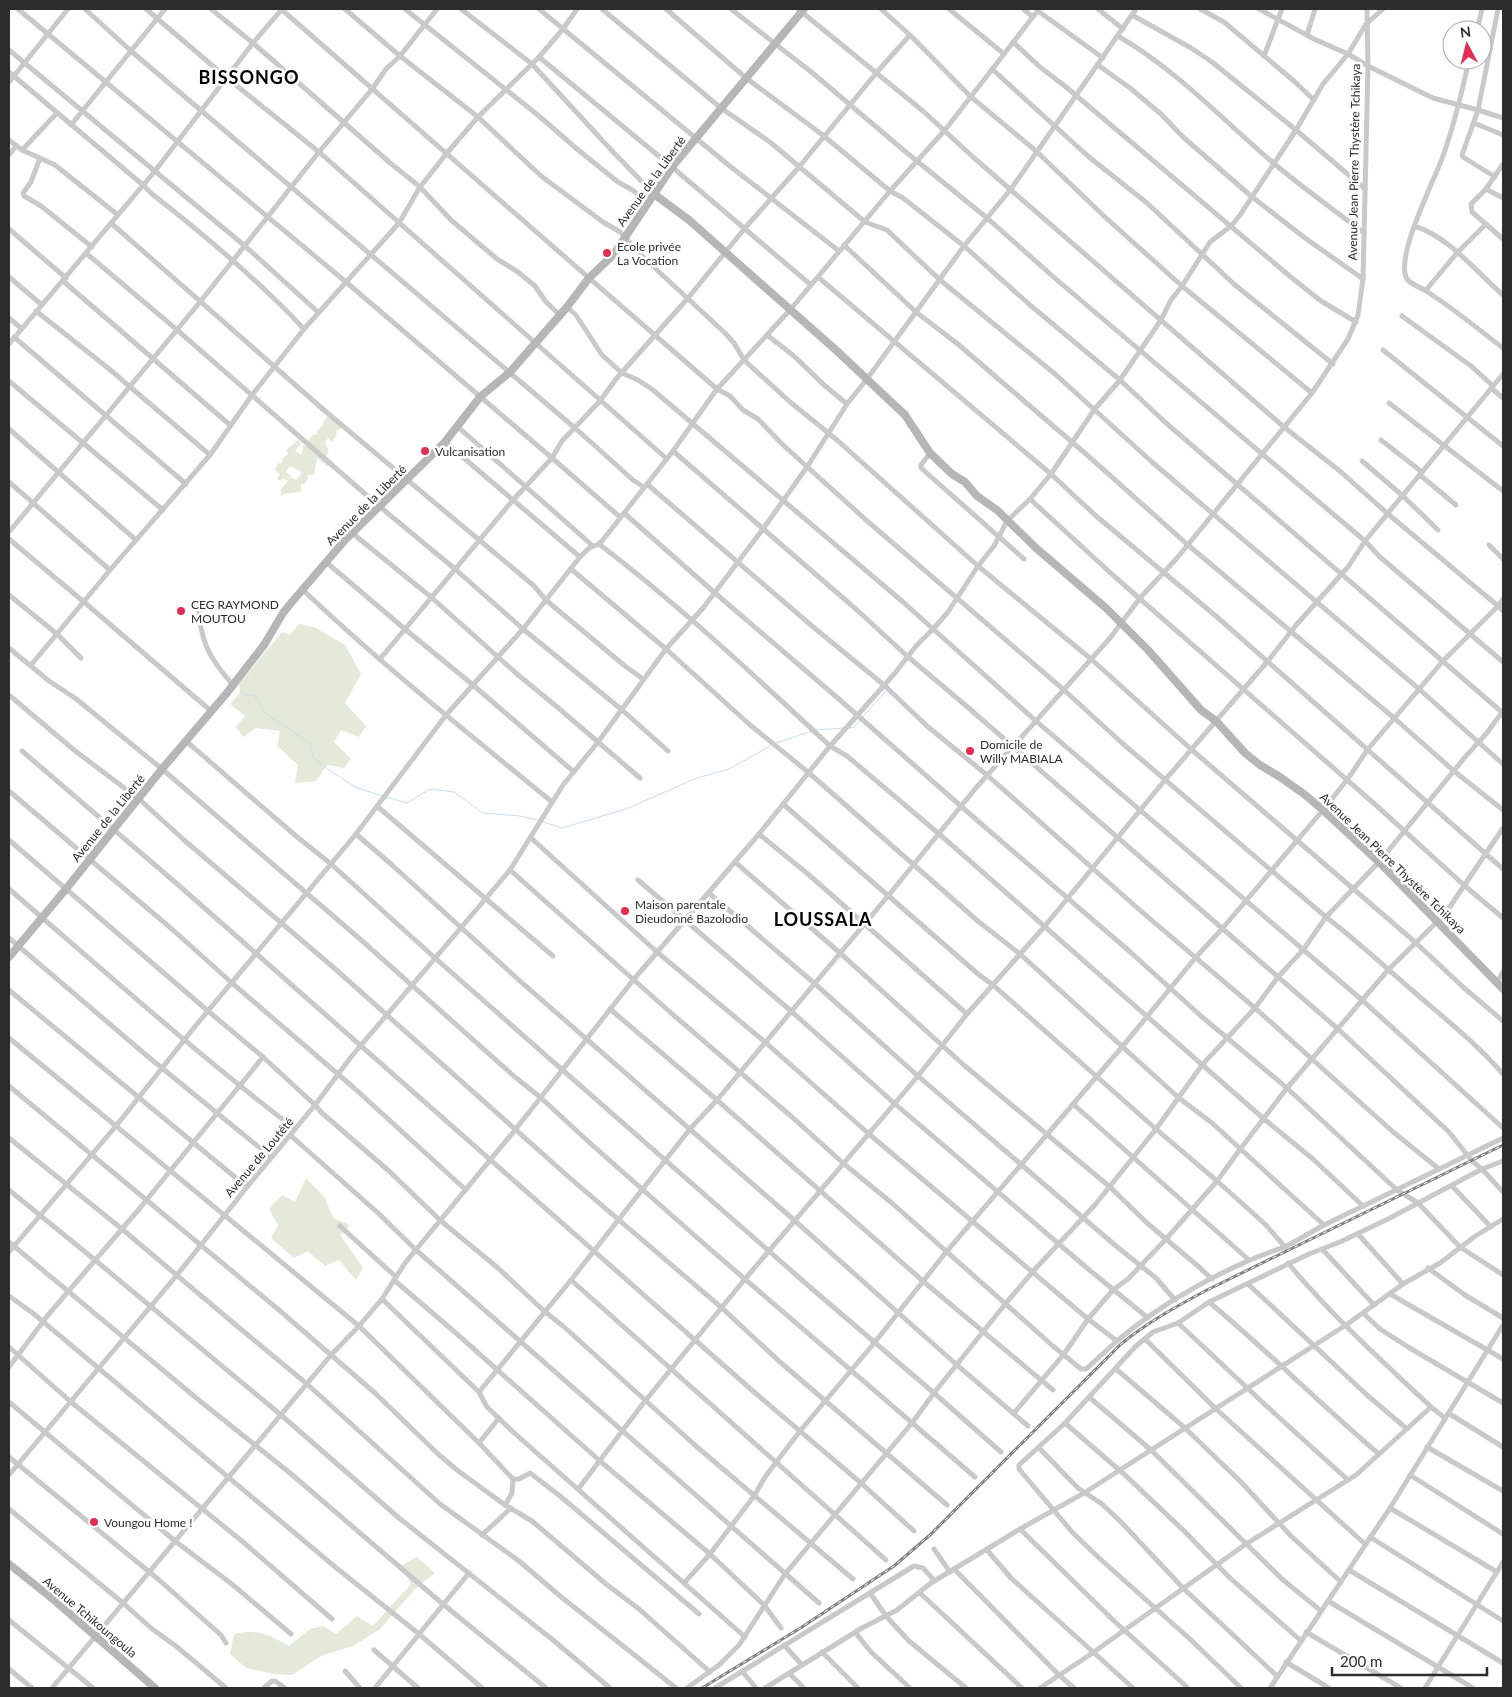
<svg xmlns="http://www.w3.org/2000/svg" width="1512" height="1697" font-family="Lato,sans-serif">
	<rect width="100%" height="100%" fill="#fff"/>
	<g fill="#e4ead9">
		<path d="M328 415 342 428 336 431 337 434 332 442 328 438 325 443 329 451 326 456 331 461 328 467 317 458 314 475H308V478L305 484H301V492L284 494 283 496 280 495 282 492 280 491 291 477 296 480 302 472 290 466 286 472 291 476 287 481 283 478 281 481 277 479 280 474 275 470 278 463H282L283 458 288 454 287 449 298 440 302 443 295 451 301 455 303 450V445L307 446V442L314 434 316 435 317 433V431L323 425 322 424Z"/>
		<path d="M299 624 314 627 345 645 361 674 345 703 366 726 359 737 341 730 334 742 351 759 344 768 327 765 316 781 295 783 298 765 277 746 280 731 256 728 243 737 236 727 245 716 230 704 240 693 239 684 282 632 290 635Z"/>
		<path d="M306 1178 325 1198 333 1218 350 1225 340 1235 363 1268 356 1280 339 1260 325 1266 308 1251 294 1258 271 1238 278 1225 269 1209 282 1195 295 1202Z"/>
		<path d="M417 1557 435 1573 415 1589 380 1629 353 1646 323 1655 292 1675 274 1674 246 1668 230 1654 234 1634C256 1629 270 1634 289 1646L310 1629 323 1626 336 1634 357 1616 373 1626 411 1584 402 1565Z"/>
	</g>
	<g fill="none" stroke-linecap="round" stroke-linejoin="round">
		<g stroke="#c5e0ea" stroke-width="1">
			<path d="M241 691 247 695 255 696 265 713 310 743 313 757 329 770 357 788 383 796"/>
			<path d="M862 718 885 692"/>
			<path d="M849 728 854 727 859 721"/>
			<path d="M816 730 845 728"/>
			<path d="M776 743 812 731"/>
			<path d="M387 797 407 803 430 789 454 792 483 813 520 816 537 820"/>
			<path d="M543 822 562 828 626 809 697 778 729 769 772 745"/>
		</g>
		<g stroke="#c9c9c9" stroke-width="5">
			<path d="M18 9 346 282 552 458 620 517"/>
			<path d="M85 9 131 51 575 428 633 480 644 487"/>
			<path d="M146 9 227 78 319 152 667 459"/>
			<path d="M211 9 253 43 389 162 420 187 451 220 497 259 518 272 535 286 546 302 560 315"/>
			<path d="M281 9C426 135 571 263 717 389L730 396 743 410 758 419 782 444 866 520 1064 690 1122 743 1326 917C1356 940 1384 966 1413 991 1444 1018 1476 1043 1503 1074"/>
			<path d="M345 9 400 56 478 117 541 176 603 222 620 232 644 258 725 333 734 343 744 360 790 402 837 440 978 566 1091 659 1192 750 1415 942 1463 987 1503 1021"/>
			<path d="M405 9 539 116 577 149 618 182 634 191 648 205"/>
			<path d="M461 9 532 64 614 153 654 194"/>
			<path d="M539 9 731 167 839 251"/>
			<path d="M602 9 721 108 770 142 865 222 887 230 940 280 1055 374 1152 462 1419 689 1503 764"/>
			<path d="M666 9 746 78 824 136 890 191 903 198 964 246 1030 305 1120 380 1166 423 1503 713"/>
			<path d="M731 9 815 75 901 148 987 218 1057 280 1365 541 1380 557 1503 662"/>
			<path d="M881 9 910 35 970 96 1036 151 1106 218 1182 286 1312 393"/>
			<path d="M949 9 1004 54"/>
			<path d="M1023 9 1033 17"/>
			<path d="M1098 9 1123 29"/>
			<path d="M1200 9 1224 22 1295 82 1314 100"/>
			<path d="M1259 9 1314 39 1348 54 1368 66 1433 98 1478 110 1503 118"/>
			<path d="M1038 11 1103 58"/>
			<path d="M1132 15 1191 48 1212 62 1296 130 1365 189"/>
			<path d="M1477 30 1482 9"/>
			<path d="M1307 35 1315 9"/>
			<path d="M1118 36C1175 69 1221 118 1271 161 1300 186 1333 209 1364 233"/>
			<path d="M1013 42 1040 67 1066 87 1292 278 1321 301 1356 322"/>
			<path d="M9 50 245 246 318 312"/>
			<path d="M1264 56 1282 9"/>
			<path d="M539 57 672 167 811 285"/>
			<path d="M1469 60C1462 92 1454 125 1443 156 1435 179 1394 258 1407 279 1411 285 1421 287 1426 291 1453 308 1478 329 1503 348"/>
			<path d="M1098 65 1130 88 1161 114 1183 137 1251 196 1305 238 1363 279"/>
			<path d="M992 69 1089 157 1147 203 1235 285 1333 364"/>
			<path d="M9 72 143 185 152 194C206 236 258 280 304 329"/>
			<path d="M9 82 68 9"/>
			<path d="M1474 123 1503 135"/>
			<path d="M71 125 165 9"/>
			<path d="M9 140 22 150 55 165 118 215"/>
			<path d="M22 150 57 113"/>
			<path d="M9 155 16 146"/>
			<path d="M40 158 31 182 23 193 24 196 41 206 92 247"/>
			<path d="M1503 164 1486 189 1471 204 1472 212 1503 239"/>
			<path d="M1495 177 1463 157 1462 155 1478 110 1498 9"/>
			<path d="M1486 189 1503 198"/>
			<path d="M111 223 325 411 533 585 547 601 625 666 643 679"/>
			<path d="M1414 226C1450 237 1476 272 1503 295"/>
			<path d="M9 229 66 278"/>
			<path d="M844 245 916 312 959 345 996 377 1086 454 1188 545 1394 718 1454 771 1503 810"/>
			<path d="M86 253 176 329 379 506 455 569 523 629 621 709 668 751"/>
			<path d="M9 277 42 305"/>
			<path d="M818 277 1051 474 1095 515 1217 617 1503 869"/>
			<path d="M63 281 230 425"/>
			<path d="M1426 290 1457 253 1486 224"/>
			<path d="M567 307 576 315 602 355 622 373 638 380 653 390 903 602 1036 721 1362 1000 1503 1128"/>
			<path d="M36 311 108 368 210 455"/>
			<path d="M1402 316 1471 366 1493 386"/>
			<path d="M9 318 21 328"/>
			<path d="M767 335 794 356 824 385 847 404"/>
			<path d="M14 337 186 484"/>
			<path d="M9 344 155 171 253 43 282 9"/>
			<path d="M1383 350 1503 446"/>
			<path d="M9 381 163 510"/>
			<path d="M1491 388 1503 398"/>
			<path d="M1389 403 1503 491"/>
			<path d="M457 426 593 546"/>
			<path d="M9 429 136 540"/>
			<path d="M1381 440 1422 472"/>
			<path d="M445 442 580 557"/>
			<path d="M673 451 857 610 907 656 964 704 1338 1029 1449 1132 1472 1161 1482 1169 1503 1192"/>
			<path d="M930 453 921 465V468L1024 559"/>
			<path d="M1362 461 1403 496 1438 530"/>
			<path d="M1420 475 1456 505"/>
			<path d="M9 482 110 570"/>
			<path d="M647 484 812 626 884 685 927 726 987 775 1142 912 1255 1008 1392 1131 1439 1169"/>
			<path d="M1030 499 1115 577 1378 807 1465 886 1503 918"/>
			<path d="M624 513 715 593 840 700 979 822 1128 950 1201 1016 1287 1088 1397 1190 1418 1203 1460 1247 1503 1275"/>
			<path d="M9 532 200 302 319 152 373 88 386 69 400 56 437 9"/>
			<path d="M352 533 431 597 517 674 556 706 640 778"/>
			<path d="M9 539 84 602 211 711"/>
			<path d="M599 544C680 606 755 676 830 746L847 756 938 833 1264 1119 1313 1159 1363 1206"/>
			<path d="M1489 545 1503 559"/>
			<path d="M326 562 406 630 473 685 574 772"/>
			<path d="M571 569 666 649 749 724 809 773 979 922 1020 954 1179 1098 1212 1123 1324 1225"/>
			<path d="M303 590C382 665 468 733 552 802"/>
			<path d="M9 595 57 634 81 658"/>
			<path d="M1503 599 1498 606 1503 611"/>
			<path d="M198 603C200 640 208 657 233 685"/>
			<path d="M9 648 49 681 75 698 162 769 360 939 515 1077 540 1097 591 1144 710 1249 975 1477"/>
			<path d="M380 659 513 500 552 458 562 441 600 401 616 379 688 298 745 228 799 167 877 72 910 35"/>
			<path d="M31 665 110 570 210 455 252 395 304 329 399 223 420 187 447 153 478 117 539 57 563 29 577 9"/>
			<path d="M9 695 74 750 139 799 184 840 333 967 571 1179 722 1308 780 1362 947 1505"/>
			<path d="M186 741 296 836 331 864 435 958 811 1288 934 1393 1001 1452"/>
			<path d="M22 751 176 883 754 1392 861 1483 914 1531"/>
			<path d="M9 791 173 930 232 983 353 1087 466 1190"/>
			<path d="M783 804 978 974 993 985 1156 1129 1217 1181 1265 1224 1285 1247 1324 1225 1503 1138"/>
			<path d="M378 807 553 956"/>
			<path d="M356 834 392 865 520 981 794 1220 957 1365 1028 1426"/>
			<path d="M759 834 809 875 967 1014"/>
			<path d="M531 838 657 952 765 1042 869 1134 1088 1319 1117 1341"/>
			<path d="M9 840 208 1011 263 1057 315 1105 322 1113 389 1171 441 1221 498 1268 544 1311 563 1326 697 1447 853 1579"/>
			<path d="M735 862 840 953 965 1066 1110 1187 1147 1223 1199 1267 1212 1279"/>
			<path d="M510 870 670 1012 792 1117 843 1163 893 1204 1053 1346 1081 1369H1086C1097 1359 1107 1350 1118 1340 1163 1302 1229 1265 1285 1247"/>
			<path d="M638 880 791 1011 894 1103 1087 1268 1148 1318"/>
			<path d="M9 889C103 970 196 1053 295 1129"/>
			<path d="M709 893 814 983 918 1076 1116 1246 1156 1278 1175 1300"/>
			<path d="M9 938 146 1055 271 1157"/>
			<path d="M1497 982 1503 972"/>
			<path d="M9 990 247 1187"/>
			<path d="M610 1009 717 1100 924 1282 1053 1390"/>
			<path d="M9 1038 359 1326 479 1443 513 1479 512 1493 505 1505"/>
			<path d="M9 1086 279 1310 375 1393 438 1454 457 1470 505 1505 532 1521 606 1584 639 1609 710 1672"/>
			<path d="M1073 1104 1249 1260"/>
			<path d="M290 1135 378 1213 416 1250 819 1603"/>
			<path d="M9 1138 122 1229 237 1326 307 1384 440 1504 519 1561 560 1596 676 1688"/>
			<path d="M1452 1186 1491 1227"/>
			<path d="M9 1190 95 1260 281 1415 399 1518 553 1640 610 1688"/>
			<path d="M340 1226 396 1277"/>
			<path d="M1358 1234 1403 1284"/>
			<path d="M9 1242 200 1401 290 1473 444 1605 546 1688"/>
			<path d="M1323 1250 1374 1305"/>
			<path d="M9 1252 116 1126 197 1024 356 834 446 715 523 629 580 557 589 548 599 544 602 541 673 451 717 389 790 310 890 191 945 130 1039 9"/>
			<path d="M1288 1263C1331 1315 1382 1361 1431 1407"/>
			<path d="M1428 1268 1465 1295 1503 1318"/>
			<path d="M394 1280 457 1334 600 1461 710 1554 764 1605 781 1628"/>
			<path d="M571 1280 886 1560"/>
			<path d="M1248 1284 1367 1395 1407 1429"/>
			<path d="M1390 1294 1503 1359"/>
			<path d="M9 1296 34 1314 334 1566 419 1634 482 1688"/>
			<path d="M382 1299 479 1392 487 1407 512 1431 745 1637"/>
			<path d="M1209 1302C1268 1351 1321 1405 1379 1454"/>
			<path d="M1363 1313 1380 1329 1408 1347 1503 1403"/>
			<path d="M1178 1323 1274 1413 1348 1480"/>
			<path d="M1145 1339 1216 1409 1365 1544"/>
			<path d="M9 1347 71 1402 243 1542 332 1619"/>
			<path d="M9 1367 48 1315 140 1208 263 1057"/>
			<path d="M1116 1369 1185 1428 1241 1482 1291 1536 1341 1582"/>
			<path d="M479 1392 571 1280 690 1129 717 1100 888 896 975 789 1110 638 1140 598 1177 558 1312 393 1348 339 1358 315 1363 279 1368 66 1367 9"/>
			<path d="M1089 1397 1151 1450 1282 1579 1321 1611"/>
			<path d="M9 1402 175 1541 233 1585 291 1634"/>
			<path d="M1014 1413 1064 1354 1088 1319 1113 1290 1128 1279 1167 1238 1217 1181 1241 1148 1287 1088 1388 970 1445 914 1503 828"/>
			<path d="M1448 1413 1503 1447"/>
			<path d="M1065 1423 1125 1475 1183 1530 1230 1578 1300 1640"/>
			<path d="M479 1443 499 1418"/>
			<path d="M1427 1447 1503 1491"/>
			<path d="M1039 1448 1078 1488 1102 1504 1121 1522 1183 1588 1277 1676"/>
			<path d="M9 1457 158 1579 221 1635 226 1643"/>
			<path d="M9 1475 177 1275 247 1187 315 1105 351 1057 510 870 563 785 598 742 666 649 703 608 763 529 807 467 847 404 867 379 964 246 1011 189 1136 9"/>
			<path d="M1410 1475 1503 1534"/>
			<path d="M513 1479H519L530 1473 560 1496 699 1614"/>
			<path d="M579 1488 645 1401 745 1279 918 1076 967 1014 1044 927 1165 780 1267 662 1297 624 1348 567 1365 541 1503 374"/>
			<path d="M1390 1508 1497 1572"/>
			<path d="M9 1509 123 1603 151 1628 177 1647 226 1688"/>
			<path d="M1020 1529 1113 1620 1188 1688"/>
			<path d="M482 1535 511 1508"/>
			<path d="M1370 1537 1503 1621"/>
			<path d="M934 1549 950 1572"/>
			<path d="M987 1550 1011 1578 1133 1688"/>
			<path d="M954 1569 1059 1675 1074 1688"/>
			<path d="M1349 1570 1503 1663"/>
			<path d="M685 1582 710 1554 754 1496 765 1477 800 1431 875 1342 947 1251 1122 1047 1196 957 1222 929 1323 810 1347 780 1368 749 1443 661 1498 606 1388 514 1341 472 1284 427 973 157 923 111 798 9"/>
			<path d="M870 1593 886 1616 909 1641 966 1688"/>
			<path d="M920 1593 1022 1688"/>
			<path d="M1328 1601 1473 1688"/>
			<path d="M9 1620 93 1688"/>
			<path d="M855 1632 871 1652 910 1688"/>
			<path d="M1306 1632 1401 1688"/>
			<path d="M784 1645 802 1665"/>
			<path d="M374 1650 418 1688"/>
			<path d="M822 1652 858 1688"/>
			<path d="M1286 1662 1329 1688"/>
			<path d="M9 1669 32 1688"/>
			<path d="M345 1671 360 1688"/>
			<path d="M742 1671 756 1688"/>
			<path d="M789 1673 804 1688"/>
			<path d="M52 1688 331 1355 359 1326 382 1299 405 1263 515 1130 634 979 759 834 830 746 895 673 916 646 933 629 948 612 978 566 994 546 1007 521 1030 499 1051 474 1094 410 1120 380 1161 320 1171 300 1182 286 1210 242 1231 226 1240 215 1296 130 1323 84 1348 54 1366 24 1383 9"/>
			<path d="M264 1688 272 1681H275L285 1688"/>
			<path d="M375 1688 469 1573"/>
			<path d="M687 1688 719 1665 739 1645 785 1574 912 1423 934 1393 1006 1303 1036 1268 1094 1206 1156 1129 1202 1065 1255 1008 1278 977 1303 950 1326 917 1379 862 1466 756 1486 734 1503 711"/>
			<path d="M715 1688 909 1569 914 1566 923 1568 935 1581"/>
			<path d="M765 1688 862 1628 897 1610 931 1583 954 1569 1020 1529 1084 1493 1346 1325 1403 1284 1440 1263 1474 1237 1503 1219"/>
			<path d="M1040 1688 1088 1656 1246 1544 1356 1475 1431 1407 1445 1418"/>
			<path d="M1241 1688 1191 1640 1098 1557 1072 1532 1019 1469V1465L1065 1423 1135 1347 1153 1332 1178 1323 1209 1302 1309 1254 1340 1242 1390 1218 1482 1169 1503 1161"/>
			<path d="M1270 1688 1390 1508 1503 1325"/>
			<path d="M1425 1688 1503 1562"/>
		</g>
		<g stroke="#b6b6b6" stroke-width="8">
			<path d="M654 194 689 220 837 351 905 415 930 453 952 474 965 482 977 496 997 510 1036 548 1106 608 1148 650 1201 710 1216 721 1245 753 1260 765 1280 777 1304 794 1323 810 1379 862 1503 989"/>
			<path d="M9 957 66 889 162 769 226 694 264 645 283 613 291 603 345 540 445 442 480 397 510 372 567 307 589 278 614 254 672 167 804 9"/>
			<path d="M9 1564 54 1600 155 1688"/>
		</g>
		<defs>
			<path id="rail" d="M702 1688 802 1627 894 1566 930 1535 1121 1344C1148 1322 1177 1306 1207 1290L1503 1145"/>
		</defs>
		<use href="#rail" stroke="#818181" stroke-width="3"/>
		<use href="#rail" stroke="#fff" stroke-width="1" stroke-dasharray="4" stroke-linecap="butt"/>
	</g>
	<g fill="#e42d50" stroke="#fff" stroke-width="2">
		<circle cx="607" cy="253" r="5"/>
		<circle cx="425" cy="451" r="5"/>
		<circle cx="181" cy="611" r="5"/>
		<circle cx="970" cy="751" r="5"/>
		<circle cx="625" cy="911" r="5"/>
		<circle cx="94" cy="1522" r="5"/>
	</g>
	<g text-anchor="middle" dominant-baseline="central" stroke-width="5" stroke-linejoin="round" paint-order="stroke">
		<g font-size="12" fill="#2c2c2c" stroke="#fff">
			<text transform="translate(1354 162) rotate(-89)">Avenue Jean Pierre Thystère Tchikaya</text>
			<text transform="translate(651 181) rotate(-54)">Avenue de la Liberté</text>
			<text transform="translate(366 505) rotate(-45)">Avenue de la Liberté</text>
			<text transform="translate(108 818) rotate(-51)">Avenue de la Liberté</text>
			<text transform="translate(1393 863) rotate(44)">Avenue Jean Pierre Thystère Tchikaya</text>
			<text transform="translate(259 1157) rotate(-50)">Avenue de Loutété</text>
			<text transform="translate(90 1617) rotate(40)">Avenue Tchikoungoula</text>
		</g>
		<g font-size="12" fill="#2c2c2c" stroke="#fff" text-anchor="start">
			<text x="617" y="246">Ecole privée<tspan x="617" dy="14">La Vocation</tspan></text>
			<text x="435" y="451">Vulcanisation</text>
			<text x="191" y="604">CEG RAYMOND<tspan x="191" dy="14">MOUTOU</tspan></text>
			<text x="980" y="744">Domicile de<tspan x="980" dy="14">Willy MABIALA</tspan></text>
			<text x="635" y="904">Maison parentale<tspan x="635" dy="14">Dieudonné Bazolodio</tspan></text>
			<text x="104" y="1522">Voungou Home !</text>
		</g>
		<g font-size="18" font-weight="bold" letter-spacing="1" fill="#000" stroke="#fff">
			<text x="249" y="77">BISSONGO</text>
			<text x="823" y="919">LOUSSALA</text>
		</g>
	</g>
	<rect width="1512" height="1697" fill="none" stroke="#2c2c2c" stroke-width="20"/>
	<g transform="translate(1467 45) rotate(353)"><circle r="24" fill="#ffffff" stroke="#ababab"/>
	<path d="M0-4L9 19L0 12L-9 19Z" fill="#e42d50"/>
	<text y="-8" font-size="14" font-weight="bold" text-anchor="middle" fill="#2c2c2c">N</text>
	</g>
	<path d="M1332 1667v8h155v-8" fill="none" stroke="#2c2c2c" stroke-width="2.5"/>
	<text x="1340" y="1667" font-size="15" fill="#2c2c2c" stroke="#ffffff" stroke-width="4" paint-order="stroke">200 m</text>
</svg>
